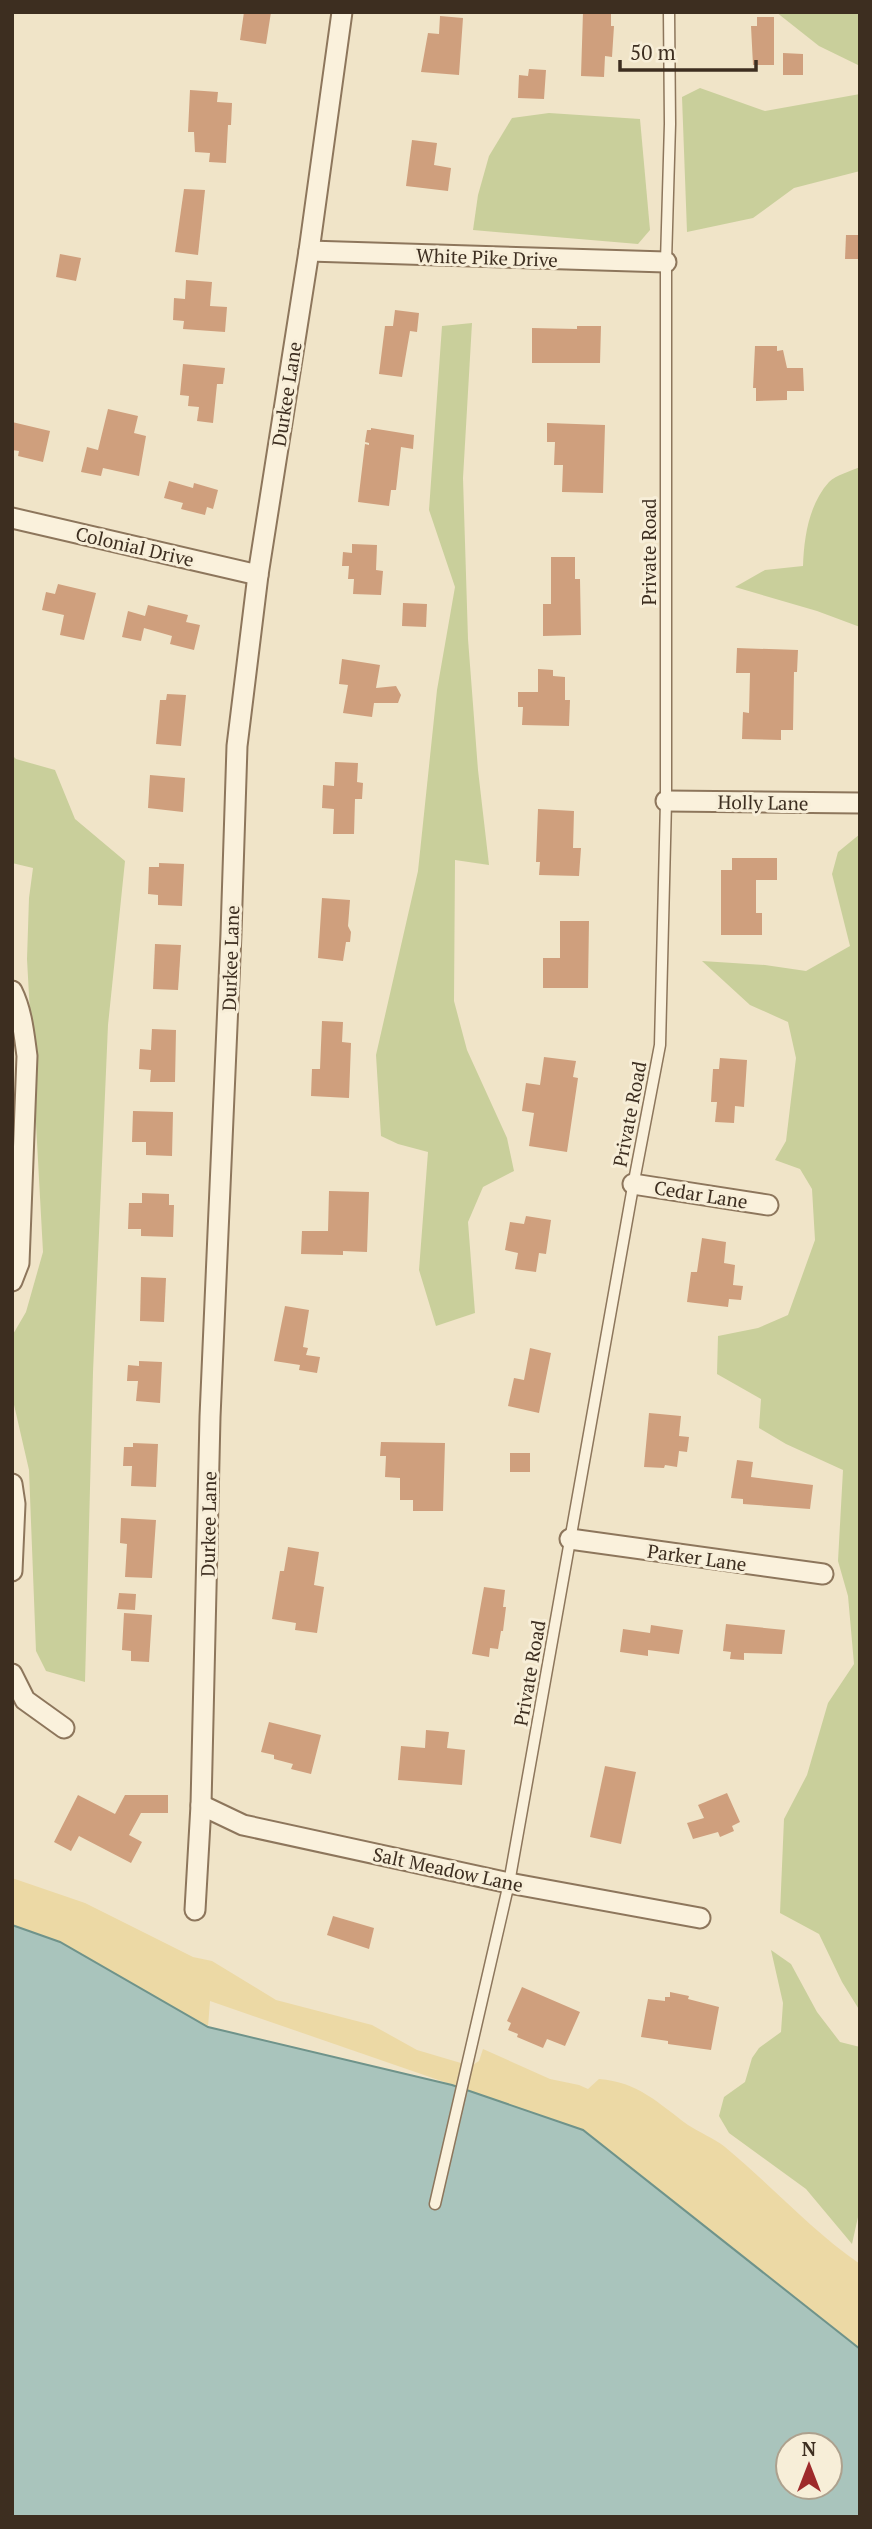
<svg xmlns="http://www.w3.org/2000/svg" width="872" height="2529" font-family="'PT Serif',serif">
	<rect width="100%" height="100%" fill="#f0e4c8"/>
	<g fill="#c9cf9b">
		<path d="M776 12H860V66L819 46Z"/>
		<path d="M700 88 765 111 860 94V171L794 188 753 218 687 232 682 97Z"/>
		<path d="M549 113 640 119 650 230 638 244 473 230 478 195 489 156 512 118Z"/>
		<path d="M472 323 463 478 468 639 478 770 489 865 455 860 454 1001 467 1050 507 1138 514 1171 483 1187 468 1222 475 1313 436 1326 419 1270 428 1152 398 1144 381 1136 376 1055 418 871 437 690 455 587 429 510 442 326Z"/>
		<path d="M860 467V627L817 611 735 587 765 570 803 566C804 537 809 504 829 482 836 475 851 471 860 467Z"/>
		<path d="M12 755 16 759 55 770 75 819 125 861 108 1025 93 1372 85 1682 46 1671 36 1651 29 1470 12 1396V1336L26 1312 43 1252 27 959 29 898 33 868 12 863Z"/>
		<path d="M860 834V2011L842 1982 819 1934 780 1913 784 1819 807 1775 828 1703 854 1664 848 1596 838 1561 843 1470 786 1444 759 1428 761 1399 717 1374 718 1336 758 1328 788 1315 815 1240 812 1189 800 1169 775 1160 786 1141 796 1058 788 1022 750 1005 702 961 765 965 806 971 850 946 832 874 838 852Z"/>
		<path d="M771 1950 791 1964 817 2012 840 2042 860 2047V2208L852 2244 806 2189 729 2133 719 2116 724 2097 745 2082 752 2058 759 2048 781 2032 783 2003Z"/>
	</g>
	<path fill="#ecd9a5" d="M12 1878 85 1903 193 1957 212 1961 276 2000 372 2025 417 2050 471 2066 479 2061 483 2049 550 2079 579 2085 588 2089 599 2079C638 2082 658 2103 688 2125 700 2133 714 2138 725 2147 771 2185 811 2230 860 2264V2349L583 2130 210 2001 208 2027 60 1942 12 1925Z"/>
	<path fill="#a9c4bc" stroke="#6f938a" stroke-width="2" fill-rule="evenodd" d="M12 1925 60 1942 208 2027 452 2085 583 2130 860 2349V2517H12ZM788 2445H830V2487H788Z"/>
	<g fill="#cf9f7d">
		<path d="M244 12H271L266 44 240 40Z"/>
		<path d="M583 12 611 14V26H614L612 57 605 56 604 77 581 76Z"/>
		<path d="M440 16 463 18 459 75 421 72 428 33 439 34Z"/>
		<path d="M757 17H774V65H753L751 26H757Z"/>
		<path d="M783 53 803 54V75H783Z"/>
		<path d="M529 69 546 70 544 99 518 98 519 75 528 76Z"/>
		<path d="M190 90 218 92 217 102 232 103 231 125H228L226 163 209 162 210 153 195 152 194 132H188Z"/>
		<path d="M412 140 437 143 434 165 451 168 448 191 406 186Z"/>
		<path d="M184 189 205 190 198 255 175 252Z"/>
		<path d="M846 235H860V259H845Z"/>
		<path d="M60 254 81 258 76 281 56 277Z"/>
		<path d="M186 280 212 282 210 306 227 307 225 332 183 329 184 321 173 320 174 298 185 299Z"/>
		<path d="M395 310 419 313 417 332 410 331 402 377 379 374 385 326H393Z"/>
		<path d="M577 326H601L600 363H532V328L577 329Z"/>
		<path d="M755 346H777V351L783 350 787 368H803L804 391H787V400L756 401V388H753Z"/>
		<path d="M183 364 225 368 223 384H217L213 423 197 421 199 407 188 406 189 396 180 395Z"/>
		<path d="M108 409 138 416 134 433 146 436 139 476 103 468 101 476 81 472 87 447 98 450Z"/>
		<path d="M12 422 50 431 43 462 18 456 19 451 12 450Z"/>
		<path d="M547 423 605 425 603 493 562 492 563 465H554L555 442H547Z"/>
		<path d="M371 428 414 435 413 449 401 447 396 490H391L389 506 358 502 365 444 369 445V443L365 442 367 430H371Z"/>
		<path d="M169 481 193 488 194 483 218 490 213 509 207 507 205 515 181 509 183 503 164 498Z"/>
		<path d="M352 544 377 545 376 570 383 571 381 595 353 594 354 579H348L349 566H342L343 552 352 553Z"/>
		<path d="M551 557H575V579H580L581 635 543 636V604H551Z"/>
		<path d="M58 584 96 593 84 640 60 635 64 615 42 610 46 592 55 594Z"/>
		<path d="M403 603 427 604 426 627 402 626Z"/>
		<path d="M148 605 188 615 186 622 200 625 194 650 170 644 172 636 144 628 141 641 122 637 128 611 145 616Z"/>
		<path d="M737 648 798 650 797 672H794L793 730H781V740L742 739 743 712 749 713 750 673H736Z"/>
		<path d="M342 659 380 665 376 688 396 686 401 695 398 703H374L372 717 343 713 348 685 339 684Z"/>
		<path d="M538 669 553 670V676L565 677V700H570L569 726 522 725 523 707H518V692H538Z"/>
		<path d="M167 694 186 695 181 746 156 744 160 700H166Z"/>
		<path d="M335 762 358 763 357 782 363 783 362 799H355L354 834H333L334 809 322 808 323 785 334 786Z"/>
		<path d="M150 775 185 778 183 812 148 808Z"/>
		<path d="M538 809 574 811 573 848H581L579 876 539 875 540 862H536Z"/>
		<path d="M732 858H777V880H756V913H762V935H721V870H732Z"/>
		<path d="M159 863 184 864 182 906 158 905V895L148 894 149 867H159Z"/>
		<path d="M322 898 350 900 348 926 351 932 350 942H346L343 961 318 958Z"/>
		<path d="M560 921H589L588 988H543V958H560Z"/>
		<path d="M155 944 181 945 178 990 153 989Z"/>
		<path d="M322 1021 343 1022 342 1042 351 1043 349 1098 311 1096 312 1069H320Z"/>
		<path d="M152 1029 176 1030 175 1082H150L151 1070 139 1069 140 1049 151 1050Z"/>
		<path d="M544 1057 576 1061 573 1077 578 1078 567 1152 529 1146 534 1113 522 1111 526 1083 540 1085Z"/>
		<path d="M720 1058 747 1060 744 1107 735 1106 734 1123 715 1122 717 1102H711L713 1069H719Z"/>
		<path d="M133 1111 173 1112 172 1156 146 1155V1142H132Z"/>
		<path d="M329 1191 369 1192 367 1252 343 1251V1255L301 1254 302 1231H328Z"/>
		<path d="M142 1193 169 1194V1205H174L173 1237 141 1236V1229H128L129 1203H142Z"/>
		<path d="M526 1216 551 1220 546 1254 539 1253 536 1272 515 1269 518 1253 505 1250 510 1222 524 1224Z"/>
		<path d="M702 1238 726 1242 724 1263 735 1265 733 1285 743 1286 741 1300 729 1299 728 1307 687 1302 691 1272H697Z"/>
		<path d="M141 1277 166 1278 164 1322 140 1321Z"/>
		<path d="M285 1306 309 1310 303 1347 308 1348 306 1355 320 1357 317 1373 299 1370 300 1365 274 1361Z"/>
		<path d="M530 1348 551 1353 539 1413 508 1406 514 1378 524 1380Z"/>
		<path d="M139 1361 162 1362 160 1403 136 1401 138 1381H127L128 1365 139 1366Z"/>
		<path d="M649 1413 681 1416 679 1436 689 1437 687 1452 679 1451 677 1467 665 1465 664 1468 644 1467Z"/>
		<path d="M381 1442 445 1443 443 1511H413V1500H400V1478L385 1477 386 1456H380Z"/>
		<path d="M133 1443 158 1444 156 1487 131 1486 132 1466H123L124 1447H133Z"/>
		<rect x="510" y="1453" width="20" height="19"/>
		<path d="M737 1460 753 1462 751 1477 813 1485 810 1509 743 1504V1499L731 1498Z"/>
		<path d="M121 1518 156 1520 152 1578 125 1577 127 1544 120 1543Z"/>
		<path d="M288 1547 319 1552 314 1585 324 1587 317 1633 295 1630 296 1623 272 1619 280 1571H284Z"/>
		<path d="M484 1587 505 1590 503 1607H506L503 1631H501L498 1649 490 1648 489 1657 472 1654Z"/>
		<path d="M119 1593 136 1594 135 1610 117 1609Z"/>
		<path d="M124 1613 152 1615 149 1662 131 1661V1651L122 1650Z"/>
		<path d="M726 1624 785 1630 782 1654 744 1653V1660L730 1659 731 1652 723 1651Z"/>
		<path d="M651 1625 683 1630 679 1654 648 1650V1656L620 1652 623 1629 650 1633Z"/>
		<path d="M269 1722 321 1735 311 1774 291 1769 293 1764 274 1759V1755L261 1752Z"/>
		<path d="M426 1730 449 1732 447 1748 465 1750 462 1785 398 1780 401 1746 425 1748Z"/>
		<path d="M605 1766 636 1772 621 1844 590 1837Z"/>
		<path d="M727 1793 740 1822 732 1826 734 1831 720 1837 718 1832 693 1839 687 1823 704 1818 698 1805Z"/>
		<path d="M78 1795 115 1814 125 1795H168V1813H141L129 1835 142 1842 131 1863 79 1836 71 1851 54 1842Z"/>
		<path d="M333 1916 374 1928 369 1949 327 1935Z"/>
		<path d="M522 1987 580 2012 565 2046 547 2039 543 2048 517 2037 518 2034 508 2030 511 2023 507 2021Z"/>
		<path d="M670 1992 689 1996 688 1999 719 2007 711 2050 668 2044V2041L641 2037 648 1999 665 2001V1997H670Z"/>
	</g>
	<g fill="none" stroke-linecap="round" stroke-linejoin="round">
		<defs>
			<path id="lane" d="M435 2204 509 1883 634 1181 660 1045 666 801V262L670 124 669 12"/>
			<g id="street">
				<path d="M309 251 666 262"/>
				<path d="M12 518 258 575"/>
				<path d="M666 801 860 803"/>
				<path d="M12 991C22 1011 24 1034 27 1056L19 1263 12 1281"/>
				<path d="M633 1184 768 1205"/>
				<path d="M12 1484 15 1504 12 1571"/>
				<path d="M570 1539 823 1574"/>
				<path d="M12 1674 25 1700 64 1728"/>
				<path d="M201 1805 243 1825 509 1883 700 1918"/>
				<path d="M195 1910 201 1805 210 1417 231 934 237 746 258 575 309 251 342 12"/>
			</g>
		</defs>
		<use href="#lane" stroke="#8d765c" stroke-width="13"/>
		<use href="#street" stroke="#8d765c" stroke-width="23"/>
		<use href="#lane" stroke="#faf1dc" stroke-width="10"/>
		<use href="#street" stroke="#faf1dc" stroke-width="19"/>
	</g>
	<g text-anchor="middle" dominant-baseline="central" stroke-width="6" stroke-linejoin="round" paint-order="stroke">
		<g font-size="19" fill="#3d2e20" stroke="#f7eed8">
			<text transform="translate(487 257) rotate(2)">White Pike Drive</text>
			<text transform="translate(286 394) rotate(-81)">Durkee Lane</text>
			<text transform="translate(135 546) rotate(13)">Colonial Drive</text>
			<text transform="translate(648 552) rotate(-90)">Private Road</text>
			<text transform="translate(763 802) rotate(1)">Holly Lane</text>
			<text transform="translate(230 958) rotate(-88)">Durkee Lane</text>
			<text transform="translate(629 1114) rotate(-79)">Private Road</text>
			<text transform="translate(701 1194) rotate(9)">Cedar Lane</text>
			<text transform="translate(208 1524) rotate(-89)">Durkee Lane</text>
			<text transform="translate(697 1557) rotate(8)">Parker Lane</text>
			<text transform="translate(529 1673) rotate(-80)">Private Road</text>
			<text transform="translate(448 1869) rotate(12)">Salt Meadow Lane</text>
		</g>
	</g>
	<rect width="872" height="2529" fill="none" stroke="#3d2e20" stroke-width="28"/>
	<g transform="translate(809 2466)"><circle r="33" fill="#f7eed8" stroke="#ada18e" stroke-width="2"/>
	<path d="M0-5L12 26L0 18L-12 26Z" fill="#9e2a2b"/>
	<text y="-10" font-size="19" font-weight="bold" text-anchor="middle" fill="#3d2e20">N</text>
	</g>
	<path d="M620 60v10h136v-10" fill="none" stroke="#3d2e20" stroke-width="3.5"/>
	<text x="630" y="60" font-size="21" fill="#3d2e20" stroke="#f7eed8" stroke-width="5" paint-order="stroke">50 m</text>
</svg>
